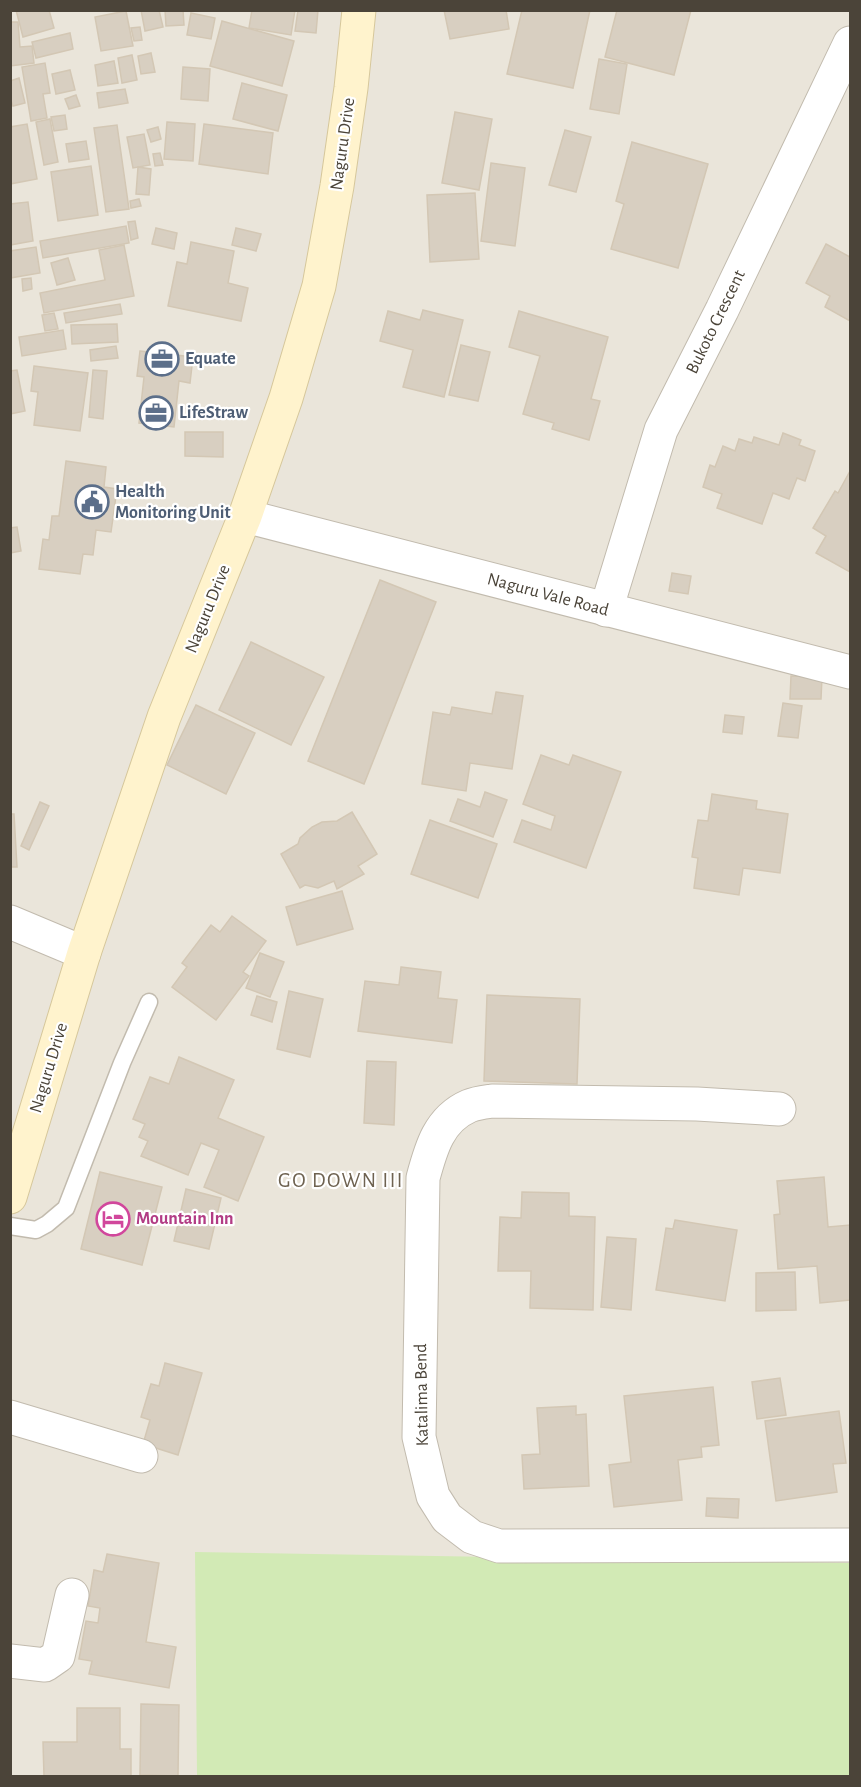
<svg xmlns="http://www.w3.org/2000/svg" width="861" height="1787" font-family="'Alegreya Sans',sans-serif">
	<rect width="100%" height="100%" fill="#f6f3ec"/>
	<rect fill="#eae5da" x="11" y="11" width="839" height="1765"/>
	<path fill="#d2eab5" d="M195 1552 850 1563V1776H197Z"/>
	<g fill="#d8cfc1" stroke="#d3c7b4" stroke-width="1.5">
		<path d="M16 10H49L54 28 23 37Z"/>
		<path d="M141 10H159L163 27 145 31Z"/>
		<path d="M165 10H183L184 25 166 26Z"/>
		<path d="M252 10H295L291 35 249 28Z"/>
		<path d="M298 10H318L316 33 295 31Z"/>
		<path d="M444 10H506L509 29 450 39Z"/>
		<path d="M522 10H590L573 88 507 74Z"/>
		<path d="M617 10H691L674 75 605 57Z"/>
		<path d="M126 11 133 46 101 51 95 17Z"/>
		<path d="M191 13 215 18 211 39 187 35Z"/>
		<path d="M222 21 294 41 282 86 210 66Z"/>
		<path d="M10 22H18L20 47 32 46 34 63 10 66Z"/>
		<path d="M140 27 142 40 134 41 131 28Z"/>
		<path d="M70 33 73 49 36 58 32 42Z"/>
		<path d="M151 53 155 72 141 74 138 56Z"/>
		<path d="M132 55 137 80 122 83 118 58Z"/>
		<path d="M599 59 627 64 619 114 590 109Z"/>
		<path d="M114 61 118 83 98 86 95 65Z"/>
		<path d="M45 63 50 93 43 94 47 118 31 121 22 67Z"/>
		<path d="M183 67 210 69 208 101 181 99Z"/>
		<path d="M70 70 75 90 56 94 52 74Z"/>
		<path d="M19 78 25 103 13 106 10 98V81Z"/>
		<path d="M242 83 287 95 278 131 233 119Z"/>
		<path d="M125 89 128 103 99 108 97 93Z"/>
		<path d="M76 95 80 106 69 109 65 99Z"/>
		<path d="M455 112 492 119 479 190 442 183Z"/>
		<path d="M65 115 67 129 54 131 51 117Z"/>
		<path d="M50 119 58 162 44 165 36 122Z"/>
		<path d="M167 122 195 124 193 161 164 159Z"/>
		<path d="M27 124 37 179 10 184V127Z"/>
		<path d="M204 124 273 133 268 174 199 164Z"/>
		<path d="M117 125 129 209 106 212 94 128Z"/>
		<path d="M158 127 161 139 151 142 147 130Z"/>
		<path d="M565 130 591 137 576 192 549 185Z"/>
		<path d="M144 134 150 165 133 168 127 137Z"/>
		<path d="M86 141 89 159 69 162 66 144Z"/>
		<path d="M632 142 708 164 678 268 611 249 624 204 616 201Z"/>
		<path d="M160 153 163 165 155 166 153 154Z"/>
		<path d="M491 163 525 168 515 246 481 241Z"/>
		<path d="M91 166 98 215 58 221 51 172Z"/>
		<path d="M138 167 151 169 149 195 136 194Z"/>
		<path d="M475 193 479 259 430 262 427 195Z"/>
		<path d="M139 199 141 206 131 208 130 201Z"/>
		<path d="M28 202 33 241 10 245V204Z"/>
		<path d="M135 221 138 238 131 240 128 222Z"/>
		<path d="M126 226 129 243 43 258 40 241Z"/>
		<path d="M156 228 177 233 174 249 152 244Z"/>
		<path d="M236 228 261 234 256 251 232 245Z"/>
		<path d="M191 242 234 251 228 283 248 288 241 321 168 306 177 262 187 264Z"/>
		<path d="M826 244 850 257V321L825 307 830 296 806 283Z"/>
		<path d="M124 245 134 296 44 313 40 293 105 280 99 250Z"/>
		<path d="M36 247 40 273 10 278V251Z"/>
		<path d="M68 258 75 280 57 285 51 263Z"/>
		<path d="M31 278 32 289 23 291 22 279Z"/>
		<path d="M120 304 122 314 66 323 64 313Z"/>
		<path d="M423 310 463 320 444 397 403 387 413 350 380 341 388 311 420 320Z"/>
		<path d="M519 311 608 337 591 399 600 401 589 440 552 429 554 423 523 414 540 356 509 347Z"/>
		<path d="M54 313 58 329 45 331 42 315Z"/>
		<path d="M117 324 118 342 72 344 71 325Z"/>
		<path d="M63 330 66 349 22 356 19 337Z"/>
		<path d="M461 345 490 352 478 401 449 395Z"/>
		<path d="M116 346 118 358 91 361 90 350Z"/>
		<path d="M140 351 193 357 190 383 179 381 174 427 139 423 144 377 137 376Z"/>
		<path d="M34 366 88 373 80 431 34 425 38 392 31 391Z"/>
		<path d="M17 370 25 411 10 414V371Z"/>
		<path d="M93 370 107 371 103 419 89 417Z"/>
		<path d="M185 432H223V457L185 456Z"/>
		<path d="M783 433 801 440 799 445 815 451 805 481 797 478 789 499 773 493 762 524 717 508 722 494 703 487 710 465 715 467 723 446 735 451 739 439 752 443 754 437 779 445Z"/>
		<path d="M66 461 106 467 104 487 117 489 111 532 96 530 93 555 83 554 80 574 39 569 43 539 49 540 52 516H59Z"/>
		<path d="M850 471V572L816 553 826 536 813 528 835 491 838 493Z"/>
		<path d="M17 527 21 551 10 553V528Z"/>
		<path d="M672 573 691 576 688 594 669 591Z"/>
		<path d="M380 580 436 602 364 784 308 761Z"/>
		<path d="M251 642 324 677 291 745 219 710Z"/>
		<path d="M791 676 822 677 821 699H790Z"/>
		<path d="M496 692 523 696 512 769 470 763 466 791 422 784 433 712 450 715 452 707 492 714Z"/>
		<path d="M783 703 802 706 798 738 778 736Z"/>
		<path d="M196 705 255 733 226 794 167 765Z"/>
		<path d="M725 715 744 717 742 734 723 732Z"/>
		<path d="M541 755 569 765 573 755 621 772 586 868 514 842 522 820 551 830 555 816 523 804Z"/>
		<path d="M485 792 507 800 493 837 450 821 458 799 480 807Z"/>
		<path d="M712 794 757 801 756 809 788 814 780 873 743 868 739 895 694 888 698 858 692 857 698 820 708 821Z"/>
		<path d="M40 802 49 806 29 850 21 846Z"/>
		<path d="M352 812 377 854 358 866 364 874 337 889 334 881 318 888 305 885 300 888 281 854 298 844 300 838 312 827 322 822 337 821Z"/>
		<path d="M10 814H14L17 867H10Z"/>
		<path d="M430 820 497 844 478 898 411 874Z"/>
		<path d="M342 891 353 929 297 945 286 907Z"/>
		<path d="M232 916 266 941 243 972 249 976 216 1020 172 987 187 967 182 963 211 925 220 932Z"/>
		<path d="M260 953 284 962 270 997 246 988Z"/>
		<path d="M401 967 441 972 438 998 457 1000 452 1043 358 1031 365 981 399 985Z"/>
		<path d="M289 991 323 999 310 1057 277 1049Z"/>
		<path d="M487 995 580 999 577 1084 484 1081Z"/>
		<path d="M257 996 277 1002 272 1022 251 1015Z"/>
		<path d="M179 1057 234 1080 218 1118 264 1137 238 1201 204 1187 219 1150 201 1143 188 1175 141 1156 148 1141 139 1137 145 1124 133 1119 150 1077 169 1084Z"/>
		<path d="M367 1061 396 1062 394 1125 364 1123Z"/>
		<path d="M100 1172 162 1187 142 1265 81 1249Z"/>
		<path d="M824 1177 828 1227 850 1225V1300L820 1303 817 1266 778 1269 774 1215 780 1214 777 1181Z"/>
		<path d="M186 1189 221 1198 209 1249 174 1241Z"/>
		<path d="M522 1192 569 1193V1216L595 1217 593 1310 530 1308 531 1271H498L500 1217 521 1218Z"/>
		<path d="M675 1220 737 1230 725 1301 656 1290 666 1228 673 1229Z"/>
		<path d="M607 1237 636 1239 631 1310 601 1307Z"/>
		<path d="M795 1272 796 1310 756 1311V1273Z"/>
		<path d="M165 1363 202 1373 178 1455 143 1444 150 1420 141 1417 151 1384 159 1386Z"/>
		<path d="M780 1378 786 1415 757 1419 752 1382Z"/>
		<path d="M713 1387 719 1445 701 1447 702 1457 678 1460 682 1500 614 1507 609 1465 631 1462 624 1396Z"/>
		<path d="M576 1406V1415L586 1414 589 1486 524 1489 522 1455 540 1454 537 1408Z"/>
		<path d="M839 1411 846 1463 833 1464 837 1492 776 1501 765 1421Z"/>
		<path d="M707 1498 739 1499 738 1518 706 1516Z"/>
		<path d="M107 1554 159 1563 146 1642 176 1647 169 1688 89 1674 92 1661 79 1659 86 1621 98 1623 100 1608 88 1606 94 1570 103 1572Z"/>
		<path d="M141 1704 179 1705 178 1776 140 1775Z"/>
		<path d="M77 1708H120V1749H131V1776H44L43 1742H77Z"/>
	</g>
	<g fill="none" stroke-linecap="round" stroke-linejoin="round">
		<defs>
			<path id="lane" d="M10 1226 36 1230 47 1224 66 1208 122 1063 149 1002"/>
			<g id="street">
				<path d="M245 516 850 672"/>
				<path d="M606 610 661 430 722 310 850 43"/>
				<path d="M10 922 84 953"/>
				<path d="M779 1109 697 1104 492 1101C485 1102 476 1103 469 1106 439 1119 431 1148 423 1178L419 1437 433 1496 447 1518 472 1537 499 1546 850 1545"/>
				<path d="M10 1417 141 1456"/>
				<path d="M10 1661 45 1665 58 1656 72 1595"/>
			</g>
			<path id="secondary" d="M10 1197 84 953 164 717 245 516 286 398 319 286 337 186 351 88 359 10"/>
		</defs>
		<use href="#lane" stroke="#c2bbae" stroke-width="19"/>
		<use href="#street" stroke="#c2bbae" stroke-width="35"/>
		<use href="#secondary" stroke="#d6c79b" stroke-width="35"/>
		<use href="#lane" stroke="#fff" stroke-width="16"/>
		<use href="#street" stroke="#fff" stroke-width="33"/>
		<use href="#secondary" stroke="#fff3cd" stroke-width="33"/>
	</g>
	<defs>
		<symbol id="office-ring" viewBox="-11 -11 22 22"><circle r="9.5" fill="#fff" stroke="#5c6f8a" stroke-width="1.5"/><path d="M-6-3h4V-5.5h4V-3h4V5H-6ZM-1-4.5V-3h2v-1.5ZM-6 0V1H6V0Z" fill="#5c6f8a"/></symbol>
		<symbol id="civic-ring" viewBox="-11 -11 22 22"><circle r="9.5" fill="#fff" stroke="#5c6f8a" stroke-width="1.5"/><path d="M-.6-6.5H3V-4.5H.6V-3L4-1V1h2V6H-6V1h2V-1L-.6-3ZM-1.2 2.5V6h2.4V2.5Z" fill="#5c6f8a"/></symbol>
		<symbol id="hotel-ring" viewBox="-11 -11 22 22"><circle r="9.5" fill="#fff" stroke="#d1479c" stroke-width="1.5"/><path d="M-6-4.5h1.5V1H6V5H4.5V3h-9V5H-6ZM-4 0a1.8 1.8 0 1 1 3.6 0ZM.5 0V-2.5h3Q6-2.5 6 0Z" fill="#d1479c"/></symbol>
	</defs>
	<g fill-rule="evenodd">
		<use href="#office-ring" x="143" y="340" width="38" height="38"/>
		<use href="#office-ring" x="137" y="394" width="38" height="38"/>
		<use href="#civic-ring" x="73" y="483" width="38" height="38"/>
		<use href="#hotel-ring" x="94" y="1200" width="38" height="38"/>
	</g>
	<g text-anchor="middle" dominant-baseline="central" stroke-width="4.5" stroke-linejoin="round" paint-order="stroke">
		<g font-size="18" fill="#4b4439" stroke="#fff">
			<text transform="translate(343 144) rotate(-82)">Naguru Drive</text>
			<text transform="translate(716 322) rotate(-64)">Bukoto Crescent</text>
			<text transform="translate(548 595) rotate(15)">Naguru Vale Road</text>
			<text transform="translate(208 609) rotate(-68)">Naguru Drive</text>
			<text transform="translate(49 1068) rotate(-73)">Naguru Drive</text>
			<text transform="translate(422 1395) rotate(-91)">Katalima Bend</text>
		</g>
		<g font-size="18" font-weight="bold" fill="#4e5e75" stroke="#fff" text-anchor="start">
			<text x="185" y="359">Equate</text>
			<text x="179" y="413">LifeStraw</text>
			<text x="115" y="492">Health<tspan x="115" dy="21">Monitoring Unit</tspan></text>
		</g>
		<g font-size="18" font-weight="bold" fill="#b23c85" stroke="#fff" text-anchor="start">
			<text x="136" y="1219">Mountain Inn</text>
		</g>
		<g font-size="21" letter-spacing="1.5" fill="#6e6250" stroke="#fff">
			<text x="341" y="1180">GO DOWN III</text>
		</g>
	</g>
	<rect width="861" height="1787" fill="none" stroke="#4b4439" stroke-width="24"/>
</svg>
